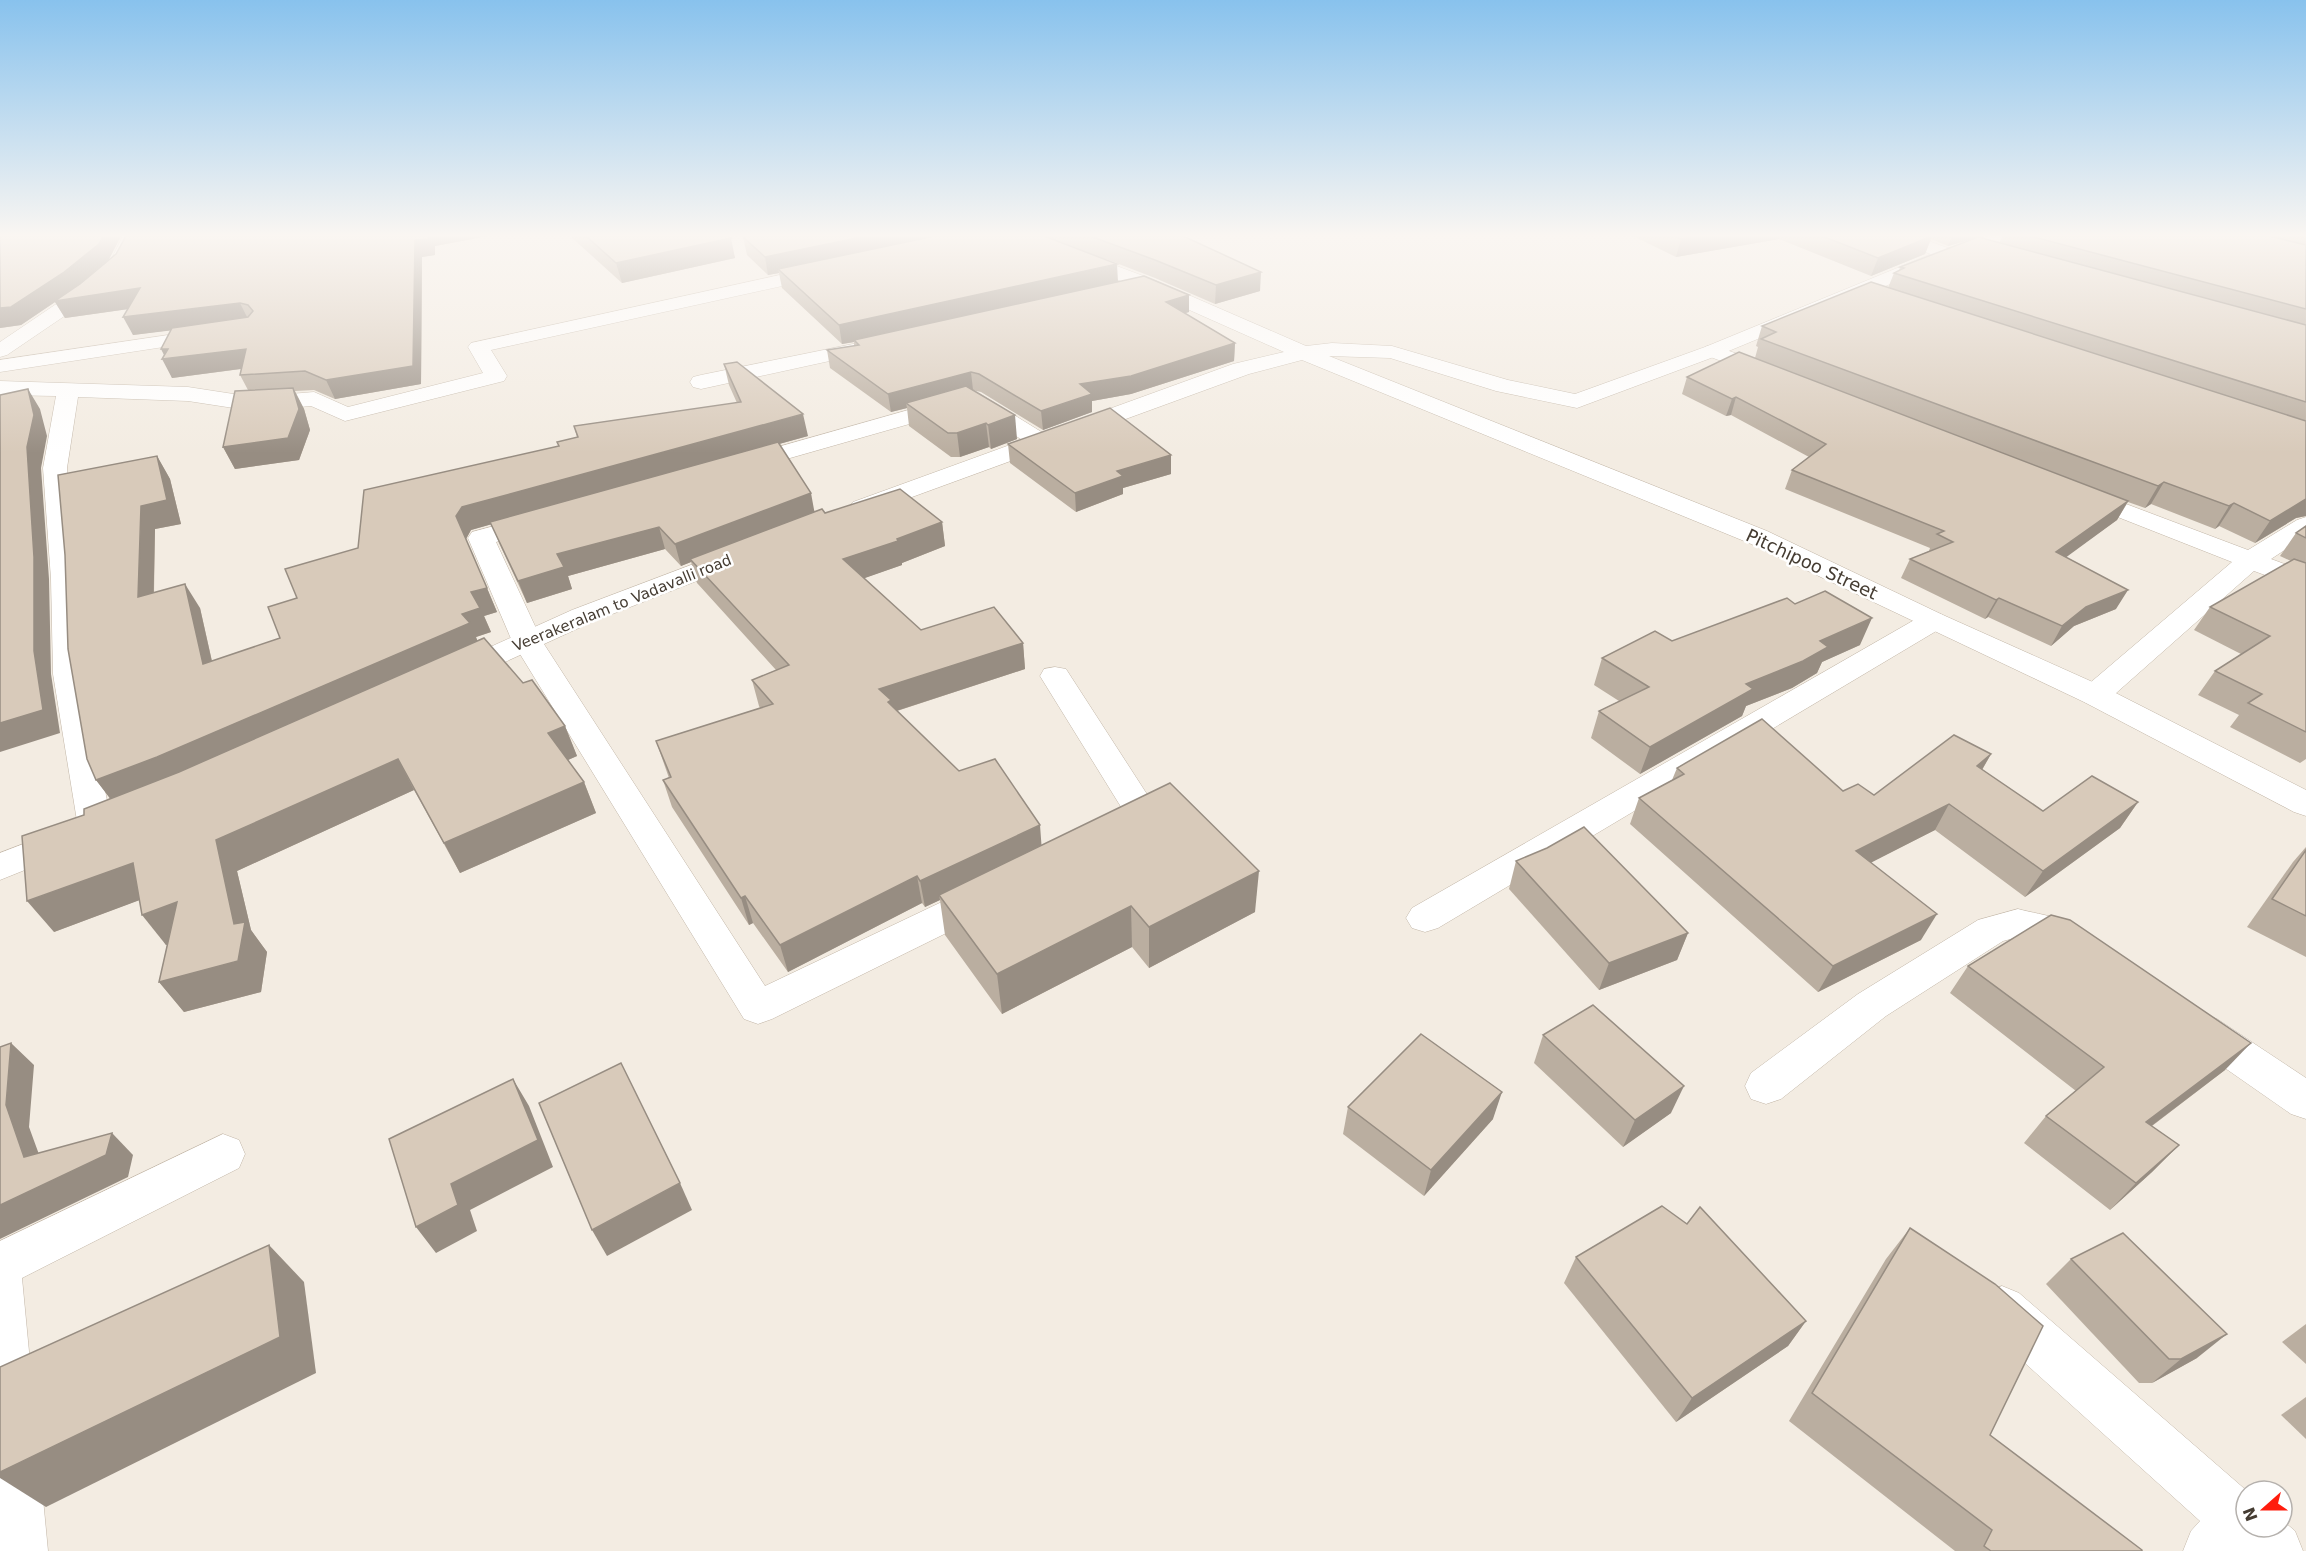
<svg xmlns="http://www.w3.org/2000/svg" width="2306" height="1551" font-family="'DejaVu Sans',sans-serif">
	<rect width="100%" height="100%" fill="#f3ece2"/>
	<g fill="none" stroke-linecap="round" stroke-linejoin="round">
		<defs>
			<g id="minor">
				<path d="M123 236H141L124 269 88 300 7 355 0 357V342L74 292 110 262Z"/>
				<path d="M1891 236H1915L1953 250 1956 254 1953 258H1941L1894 240Z"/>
				<path d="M825 265 832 267 834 271 832 275 491 350 507 376 504 381 345 421 311 406 253 411 188 401 78 397 67 468 79 579 83 674 112 827 107 836 95 839 83 836 78 827 53 674 51 579 43 468 56 396 0 395V381L188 387 253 397 314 392 348 407 483 373 468 347 471 343Z"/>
				<path d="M209 329 216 331 219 335 216 339 0 372V360Z"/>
				<path d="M873 340 880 342 883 346 880 350 701 389 693 387 690 382 693 377 701 375Z"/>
				<path d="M1712 345 1778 368 1781 373 1778 378 1770 379 1705 355 1702 351 1705 347Z"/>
				<path d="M972 392 980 394 1048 436 1052 441 1048 446 1040 448 1032 446 969 407 741 472 732 470 729 465 732 460Z"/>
				<path d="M2081 487 2248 550 2297 520 2306 517V536L2271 559 2306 572V590L2254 571 2106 702 2095 705 2084 702 2080 695 2084 688 2232 562 2072 499 2069 494 2072 489Z"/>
				<path d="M539 514 548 517 552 522 548 527 496 542 542 641 765 986 969 889 982 885 995 889 1000 899 995 909 772 1019 758 1024 744 1019 512 641 468 538 472 532Z"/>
				<path d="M1933 612 1943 615 1947 621 1943 627 1438 928 1425 932 1412 928 1406 918 1412 908 1923 615Z"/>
				<path d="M1055 667 1066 669 1163 819C1153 836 1132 844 1114 839L1109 830 1114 821 1126 815 1040 676 1044 669Z"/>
				<path d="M2018 909C2044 916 2079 918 2093 943L2087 953 2074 958 2061 953 2051 946 2018 937 2003 941 1886 1016 1781 1099 1766 1104 1751 1099 1745 1086 1751 1073 1858 994 1978 920Z"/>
				<path d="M2203 1014 2217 1019 2306 1078V1119L2291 1114 2189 1043 2183 1031 2189 1019Z"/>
				<path d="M223 1134 239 1140 245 1154 239 1168 22 1278 48 1551H0V1241Z"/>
				<path d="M2002 1286 2019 1293 2247 1491 2246 1527H2282V1520L2295 1531 2303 1551H2183L2191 1531 2200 1521 1985 1327 1978 1310 1985 1293Z"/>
			</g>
			<g id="tertiary">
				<path d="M1014 236H1037L1154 280 1306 346 1332 343 1392 346 1508 380 1575 394 1705 347 1941 250 1990 236H2017L2014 240 1953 258 1719 355 1577 408 1496 391 1390 358 1329 356 1767 531 1943 615 2106 688 2306 790V816L2294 812 2084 702 1749 543 1302 360 1249 374 871 512 862 515 853 512 849 507 853 502 1233 364 1284 352 1140 288 1071 263 1017 240Z"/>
				<path d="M736 548 745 550 749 556 745 562 592 622 468 679 457 682 446 679 442 673 446 667 572 610Z"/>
				<path d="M65 828 77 831 82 840 77 849 0 880V853Z"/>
			</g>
		</defs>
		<use href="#minor" stroke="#c2b6a7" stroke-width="1"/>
		<use href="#tertiary" stroke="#c2b6a7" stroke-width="1"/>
		<use href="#minor" fill="#fff" fill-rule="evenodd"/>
		<use href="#tertiary" fill="#fff" fill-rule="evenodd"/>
	</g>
	<g fill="#baaea0">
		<path d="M0 236H121L108 261 116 254 126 236H488L435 246V255L422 257 421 384 335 399 314 390 295 391 304 409 310 430 299 460 235 469 223 447 248 390 240 375 241 369 172 378 164 355 171 330 133 335 128 309 65 318 55 302 21 325 0 328Z"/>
		<path d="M570 236H728L735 258 622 283Z"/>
		<path d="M752 236H1183L1260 291 1215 304 1155 278 1106 259 1118 282 1189 312 1185 313 1235 343 1234 361 1131 394 1092 401V412L1043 430 981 392 972 390 1017 439 991 449 989 447 960 457H951L909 426 907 408 891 412 830 368 827 350 854 346V342L842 344 782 288 779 273 768 275 747 255 743 237Z"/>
		<path d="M1633 236H1983L1948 246 1931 239 1925 254 1871 276 1779 239 1676 257Z"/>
		<path d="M2003 236H2306V516L2296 518 2255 543 2219 526 2215 529 2151 504 2145 508 2128 502 2117 520 2065 557 2116 609 2074 626 2051 646 1988 617 1985 619 1901 578 1910 559 1929 551 1930 548 1785 489 1792 470 1809 457 1731 415 1726 416 1682 394 1687 377 1755 358 1758 347 1756 346 1762 326 1888 288 1894 273 1899 271 1900 267 1999 243Z"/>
		<path d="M724 364 808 436 779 444 815 512 825 513 942 522 945 546 902 563V565L864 578 921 630 1023 643 1025 669 897 711 959 771 1041 845 1255 912 1149 968 1132 947 1002 1014 945 935 940 900 925 907 922 903 788 972 753 923 749 925 672 807 663 780 669 778 656 741 760 708 759 706 752 680 776 670 697 583 691 562 681 566 665 549 568 576 572 589 527 603 499 543 492 524 471 530 466 539 497 612 484 616 491 632 476 637 477 641 523 683 565 726 577 756 568 760 584 782 596 813 460 873 414 790 237 871 251 930 267 952 261 992 184 1012 159 982 167 945H166L139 900 54 932 84 815 110 798 96 780 157 456 170 479 181 524 155 529 154 593 200 608 212 661 280 638 297 598 358 548 577 437 574 426 737 403 729 385Z"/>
		<path d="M1008 444 1171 474 1123 488V494L1076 512 1010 463Z"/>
		<path d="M2306 526V759L2300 763 2230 727 2239 715 2198 695 2215 671 2241 654 2194 630 2210 607 2291 561 2280 556 2296 533Z"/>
		<path d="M1795 604 1860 645 1822 662 1817 673 1792 688 1746 706 1742 716 1640 774 1591 738 1599 711 1619 701 1594 685 1602 658 1672 641Z"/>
		<path d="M1991 754 1982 770 2043 811 2138 802 2120 828 2025 897 1935 830 1871 862 1921 940 1818 992 1630 824 1639 798 1672 780 1677 768 1874 795Z"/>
		<path d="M2306 847V957L2247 927 2293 862Z"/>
		<path d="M1516 861 1688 933 1677 960 1599 990 1509 889Z"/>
		<path d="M1968 966 2225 1070 2152 1126 2179 1145 2152 1172 2110 1210 2024 1143 2046 1116 2076 1091 1950 993Z"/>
		<path d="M1543 1035 1671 1113 1623 1147 1534 1063Z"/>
		<path d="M1348 1107 1493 1119 1424 1196 1343 1134Z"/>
		<path d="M1910 1228 1990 1435 2142 1551H1955L1789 1421 1886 1259Z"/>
		<path d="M1576 1257 1806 1321 1788 1346 1676 1422 1564 1283Z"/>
		<path d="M2071 1259 2197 1358 2152 1383H2139L2046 1284Z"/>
		<path d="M2306 1324V1364L2282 1342Z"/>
		<path d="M2306 1397V1439L2281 1415Z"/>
	</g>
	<g fill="#978d82">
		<path d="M103 236H121L108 261 140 288 150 306 65 318 55 302 21 325 0 328V308Z"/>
		<path d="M429 236H488L435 246V255L422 257 421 384 335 399 326 380 415 240Z"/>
		<path d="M866 236H950L778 269 779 273 768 275 765 257Z"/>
		<path d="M1700 236H1780L1779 239 1676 257 1681 239Z"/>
		<path d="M1932 236 1925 254 1871 276 1878 258Z"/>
		<path d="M1952 236H1983L1948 246Z"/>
		<path d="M731 238 735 258 622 283 616 263Z"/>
		<path d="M1117 264 1118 282 854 340V342L842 344 839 325Z"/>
		<path d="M1261 272 1260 291 1215 304 1216 285Z"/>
		<path d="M1189 295V312L1166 319V302Z"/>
		<path d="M240 303 249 321 133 335 123 317Z"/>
		<path d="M1235 343 1234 361 1131 394 1092 401V412L1043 430 1041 411 1080 384Z"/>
		<path d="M161 349H246L255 367 172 378 162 359H166Z"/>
		<path d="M971 372 973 390 906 403 907 408 891 412 888 394Z"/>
		<path d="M293 388 304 409 310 430 299 460 235 469 223 447Z"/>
		<path d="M28 389 40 409 47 436 41 468 49 579 51 674 60 733 0 752V723L27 447Z"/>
		<path d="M1736 397 1731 415 1726 416 1732 399Z"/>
		<path d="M803 414 808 436 471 530 466 539 456 516 462 507Z"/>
		<path d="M1015 415 1017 439 991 449 988 425Z"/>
		<path d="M986 423 989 447 960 457 957 433Z"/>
		<path d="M1171 455V474L1123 488V494L1076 512 1075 493 1117 471Z"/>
		<path d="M157 456 170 479 181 524 155 529 153 622 138 597 141 506Z"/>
		<path d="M2164 482 2151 504 2145 508 2158 486Z"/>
		<path d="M811 493 815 515 690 559 691 562 681 566 675 544Z"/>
		<path d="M2306 499V516L2296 518 2255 543 2270 521Z"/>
		<path d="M2128 501 2117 520 2046 572 2056 552Z"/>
		<path d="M2234 503 2219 526 2215 529 2229 506Z"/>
		<path d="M942 522 945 546 902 563V565L848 584 843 559Z"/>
		<path d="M659 527 665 549 568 576 572 589 527 603 518 581 557 554Z"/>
		<path d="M185 584 200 608 218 689 203 664Z"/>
		<path d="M487 588 497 612 484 616 491 632 476 637 480 648 115 805 96 780 462 614 471 592Z"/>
		<path d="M2128 590 2116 609 2074 626 2051 646 2062 626 2086 607Z"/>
		<path d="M1999 598 1988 617 1985 619 1996 600Z"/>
		<path d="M1872 618 1860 645 1822 662 1817 673 1792 688 1746 706 1742 716 1640 774 1650 747 1746 684 1820 641Z"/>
		<path d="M1023 643 1025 669 893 712 879 689Z"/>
		<path d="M565 726 577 756 561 763 548 733Z"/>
		<path d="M1991 754 1976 780 1977 766Z"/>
		<path d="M398 759 414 790 237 871 251 930 267 952 261 992 184 1012 159 982 234 924 216 840Z"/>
		<path d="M584 782 596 813 460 873 444 843Z"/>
		<path d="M2138 802 2120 828 2025 897 2043 871Z"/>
		<path d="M1949 804 1935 830 1843 877 1856 851Z"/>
		<path d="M1040 825 1042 852 939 895 940 900 925 907 920 881Z"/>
		<path d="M133 863 156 894 54 932 27 901Z"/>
		<path d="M1259 871 1255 912 1149 968V927Z"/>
		<path d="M917 876 922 903 788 972 780 945Z"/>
		<path d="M745 896 753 923 749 925 741 898Z"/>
		<path d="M177 902 200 932 166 945 142 915Z"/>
		<path d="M1131 906 1132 947 1002 1014 997 974Z"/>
		<path d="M1937 914 1921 940 1818 992 1833 966Z"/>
		<path d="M1688 933 1677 960 1599 990 1609 963Z"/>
		<path d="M11 1043 34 1065 29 1127 48 1179 24 1157 6 1105Z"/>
		<path d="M2251 1043 2225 1070 2121 1149 2146 1122Z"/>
		<path d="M513 1079 529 1106 553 1167 470 1210 477 1231 436 1253 416 1227 451 1184Z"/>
		<path d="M1684 1086 1671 1113 1623 1147 1635 1120Z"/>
		<path d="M1502 1092 1493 1119 1424 1196 1431 1170Z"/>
		<path d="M112 1133 133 1155 128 1177 0 1239V1205Z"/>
		<path d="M2179 1145 2152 1172 2110 1210 2136 1183Z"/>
		<path d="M680 1183 692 1210 607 1256 592 1230Z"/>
		<path d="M269 1245 304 1282 316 1373 46 1507 0 1478V1472Z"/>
		<path d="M1806 1321 1788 1346 1676 1422 1692 1398Z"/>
		<path d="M2227 1334 2197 1358 2152 1383 2181 1359Z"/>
	</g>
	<g fill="#d8caba" stroke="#978d82" stroke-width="1.5">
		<path d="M0 236H103L99 244 63 273 11 307 0 308Z"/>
		<path d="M126 236H429V239L415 240 413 366 326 380 305 371 240 375 246 349 162 359 168 349H161L172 328 248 317 253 311 248 305 240 303 123 317 140 288 55 301 80 284 116 254Z"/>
		<path d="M586 236H728L731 238 616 263Z"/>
		<path d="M752 236H866L765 257 743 237Z"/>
		<path d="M935 236H1044L1117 264 839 325 778 269Z"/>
		<path d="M1090 236H1183L1261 272 1216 285 1155 260Z"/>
		<path d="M1674 236H1700L1681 239Z"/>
		<path d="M1822 236H1932L1878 258Z"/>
		<path d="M2030 236H2269L2306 245V309Z"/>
		<path d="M1978 237 2306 325V402L1894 273 1904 268 1900 267Z"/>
		<path d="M1144 276 1189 295 1166 302 1235 343 1131 376 1080 384 1092 394 1041 411 979 374 971 372 888 394 827 350 859 345 854 340Z"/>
		<path d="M1871 282 2306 421V499L2270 521 2234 503 2229 506 2164 482 2158 486 1761 339 1776 332 1762 326Z"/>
		<path d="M1739 352 2128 501 2056 552 2128 590 2086 607 2062 626 1999 598 1996 600 1910 559 1953 542 1937 534 1944 531 1792 470 1826 444 1736 397 1732 399 1687 377Z"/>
		<path d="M737 362 803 414 462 507 456 516 487 588 471 592 480 608 462 614 470 623 157 757 96 780 87 759 68 649 65 555 58 475 157 456 167 500 141 506 138 597 185 584 203 664 280 638 268 607 297 598 285 569 358 548 364 490 559 446 557 442 578 437 574 426 741 402 724 364Z"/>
		<path d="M966 386 1015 415 988 425 986 423 957 433H948L906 403Z"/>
		<path d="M293 388 299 409 288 438 223 447 235 391Z"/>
		<path d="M28 389 34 415 27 447 34 557V651L43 710 0 723V395Z"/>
		<path d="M1110 408 1171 455 1117 471 1123 476 1075 493 1008 444Z"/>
		<path d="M778 442 811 493 675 544 659 527 557 554 564 567 518 581 490 522Z"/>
		<path d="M900 489 942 522 897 539 898 541 843 559 921 630 994 607 1023 643 879 689 891 700 888 702 959 771 995 759 1040 825 920 881 917 876 780 945 745 896 741 898 663 780 671 777 656 741 773 704 752 680 789 665 690 559 822 509 825 513Z"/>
		<path d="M2306 526V538L2296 533Z"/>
		<path d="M2294 559 2306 563V732L2248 703 2262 694 2215 671 2270 636 2210 607Z"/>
		<path d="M1825 591 1872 618 1820 641 1828 647 1803 661 1746 684 1753 689 1650 747 1599 711 1649 687 1602 658 1655 631 1672 641 1787 598 1795 604Z"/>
		<path d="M484 638 523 683 532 680 565 726 548 733 584 782 444 843 398 759 216 840 234 924 245 922 238 961 159 982 177 902 142 915 133 863 27 901 22 836 84 815V809L179 772Z"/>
		<path d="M1762 719 1843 791 1858 784 1874 795 1954 735 1991 754 1977 766 2043 811 2092 776 2138 802 2043 871 1949 804 1856 851 1937 914 1833 966 1639 798 1684 774 1677 768Z"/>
		<path d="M1170 783 1259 871 1149 927 1131 906 997 974 939 895Z"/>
		<path d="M1584 827 1688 933 1609 963 1516 861 1547 848Z"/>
		<path d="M2306 850V916L2272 899Z"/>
		<path d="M2051 915 2070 920 2251 1043 2146 1122 2179 1145 2136 1183 2046 1116 2104 1067 1968 966Z"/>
		<path d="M1593 1005 1684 1086 1635 1120 1543 1035Z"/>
		<path d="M1421 1034 1502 1092 1431 1170 1348 1107Z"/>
		<path d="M11 1043 6 1105 24 1157 112 1133 106 1155 0 1205V1047Z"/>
		<path d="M621 1063 680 1183 592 1230 539 1103Z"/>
		<path d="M513 1079 538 1140 451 1184 458 1205 416 1227 389 1139Z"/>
		<path d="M1662 1206 1687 1224 1700 1207 1806 1321 1692 1398 1576 1257Z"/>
		<path d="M1910 1228 1995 1284 2043 1326 1990 1435 2142 1550V1551H1991L1984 1546 1992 1530 1812 1393Z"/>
		<path d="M2123 1233 2227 1334 2181 1359H2169L2071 1259Z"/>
		<path d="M269 1245 280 1337 0 1472V1367Z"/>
	</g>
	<linearGradient id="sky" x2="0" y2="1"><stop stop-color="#88c2ed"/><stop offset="0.52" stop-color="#faf6f2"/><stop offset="1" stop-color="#faf6f2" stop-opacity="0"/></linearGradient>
	<rect width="2306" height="453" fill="url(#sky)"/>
	<g text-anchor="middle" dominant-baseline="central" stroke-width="5" stroke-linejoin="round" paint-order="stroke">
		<g font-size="15" fill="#453c32" stroke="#fff">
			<text transform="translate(622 603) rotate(-22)">Veerakeralam to Vadavalli road</text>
		</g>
		<g font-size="18" fill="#453c32" stroke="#fff">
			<text transform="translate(1812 564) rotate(25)">Pitchipoo Street</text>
		</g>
	</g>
	<g transform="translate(2264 1509) rotate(249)"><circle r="28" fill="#ffffff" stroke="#b5b1ad" stroke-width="1.5"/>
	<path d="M0-4.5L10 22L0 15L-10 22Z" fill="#ff1c0d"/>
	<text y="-9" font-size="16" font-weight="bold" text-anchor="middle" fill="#453c32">N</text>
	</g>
</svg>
